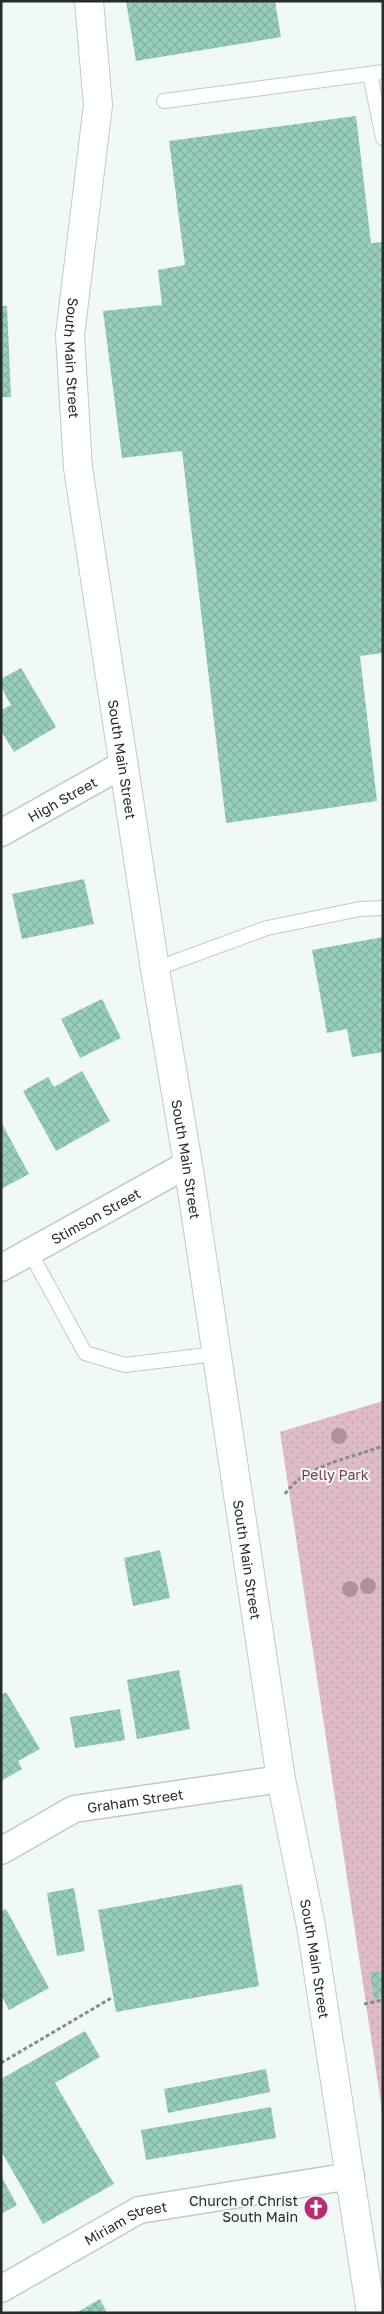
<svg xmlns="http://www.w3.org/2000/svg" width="384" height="2314" font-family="'Golos Text',sans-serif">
	<defs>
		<pattern id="park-dots" width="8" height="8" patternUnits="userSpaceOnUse" patternTransform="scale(1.25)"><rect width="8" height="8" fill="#dfbbc7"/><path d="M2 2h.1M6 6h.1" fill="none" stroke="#bfa1ab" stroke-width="1.8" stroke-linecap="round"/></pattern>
		<pattern id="building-cross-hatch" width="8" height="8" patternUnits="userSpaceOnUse" patternTransform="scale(1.25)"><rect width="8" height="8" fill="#97cebd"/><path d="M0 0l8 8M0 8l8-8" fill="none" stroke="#82b1a3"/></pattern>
	</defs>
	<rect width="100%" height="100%" fill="#f1f9f6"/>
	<path fill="url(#park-dots)" d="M383 1401V2117L280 1432Z"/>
	<g fill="url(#building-cross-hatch)">
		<path d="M126 1H275L281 37 136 61Z"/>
		<path d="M356 116 371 243 383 242V653L360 656 377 801 226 823 182 451 122 458 103 311 162 305 158 270 185 265 169 141Z"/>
		<path d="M1 306H7L11 397H1Z"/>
		<path d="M21 668 56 727 14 752 1 731V710L11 705 1 687V679Z"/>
		<path d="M84 879 94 924 22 939 12 894Z"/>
		<path d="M383 937V1052L352 1057 347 1029 327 1033 312 950Z"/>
		<path d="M102 999 121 1038 80 1058 61 1019Z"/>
		<path d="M82 1071 110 1121 56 1151 23 1091 48 1077 54 1087Z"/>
		<path d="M1 1122 29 1174 1 1189Z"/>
		<path d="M160 1550 170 1598 133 1606 124 1558Z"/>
		<path d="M179 1670 190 1729 137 1739 127 1680Z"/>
		<path d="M6 1692 40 1749 18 1761 22 1769 1 1781V1695Z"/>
		<path d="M120 1709 125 1740 75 1748 70 1717Z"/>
		<path d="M242 1884 259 1986 116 2012 98 1910Z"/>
		<path d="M74 1888 85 1951 57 1956 47 1893Z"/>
		<path d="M6 1909 49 1988 9 2010 1 1995V1911Z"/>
		<path d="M383 1971V1997L374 1999 370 1973Z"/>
		<path d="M85 2031 100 2057 55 2083 114 2184 43 2224 1 2151V2079Z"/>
		<path d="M266 2069 270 2092 168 2113 164 2089Z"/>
		<path d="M271 2107 276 2138 146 2160 141 2130Z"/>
		<path d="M1 2176 17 2205 1 2214Z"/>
		<path d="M100 2299 107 2313H76Z"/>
	</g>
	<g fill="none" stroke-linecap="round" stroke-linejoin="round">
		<defs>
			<g id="lane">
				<path d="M370 74 383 138"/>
				<path d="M164 101 383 72"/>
				<path d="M155 969 267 928 360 909 383 908"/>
				<path d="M30 1252 85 1353 125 1365 215 1354"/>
			</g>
			<g id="street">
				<path id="s1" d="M1 833 124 764"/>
				<path id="s2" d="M1 1268 188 1164"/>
				<path id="s3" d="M1 1851 74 1809 281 1779"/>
				<path id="s4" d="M1 2289 139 2210 351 2176"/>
			</g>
			<g id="secondary">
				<path id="s5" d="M89 1 98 105 70 335 78 468 155 969 188 1164 281 1779 311 1926 371 2313"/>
			</g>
		</defs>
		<use href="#lane" stroke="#c2cac7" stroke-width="16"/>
		<use href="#street" stroke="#c2cac7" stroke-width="29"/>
		<use href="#secondary" stroke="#c2cac7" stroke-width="30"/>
		<g stroke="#868c8a" stroke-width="3" stroke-dasharray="4 2.5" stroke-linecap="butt">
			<path d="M285 1494C305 1465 351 1458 383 1446"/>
			<path d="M364 2004 383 2000"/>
			<path d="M1 2063 113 1997"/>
		</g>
		<use href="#lane" stroke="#fff" stroke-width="14"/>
		<use href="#street" stroke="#fff" stroke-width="26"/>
		<use href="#secondary" stroke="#fff" stroke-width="28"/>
	</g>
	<g fill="#b0909d">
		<circle cx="339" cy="1436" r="8"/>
		<circle cx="368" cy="1586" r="8"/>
		<circle cx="350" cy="1589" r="8"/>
	</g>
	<defs>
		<symbol id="church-disc" viewBox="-11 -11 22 22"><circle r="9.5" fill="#b52e70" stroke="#f1f9f6"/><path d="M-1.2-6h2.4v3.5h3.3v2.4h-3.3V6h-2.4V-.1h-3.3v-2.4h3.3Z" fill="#fff"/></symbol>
	</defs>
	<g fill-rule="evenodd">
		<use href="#church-disc" x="302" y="2194" width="28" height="28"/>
	</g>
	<g text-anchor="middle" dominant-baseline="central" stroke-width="4" stroke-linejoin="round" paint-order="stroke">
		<g font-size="14" fill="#272b2a" stroke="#f1f9f6">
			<text stroke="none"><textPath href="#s5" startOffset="359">South Main Street</textPath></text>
			<text stroke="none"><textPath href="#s5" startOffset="764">South Main Street</textPath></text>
			<text stroke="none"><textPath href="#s1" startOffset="70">High Street</textPath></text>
			<text stroke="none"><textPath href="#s5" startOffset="1169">South Main Street</textPath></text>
			<text stroke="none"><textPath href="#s2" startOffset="108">Stimson Street</textPath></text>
			<text stroke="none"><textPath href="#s5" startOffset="1574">South Main Street</textPath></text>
			<text stroke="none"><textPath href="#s3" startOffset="146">Graham Street</textPath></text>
			<text stroke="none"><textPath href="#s5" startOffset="1979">South Main Street</textPath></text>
			<text stroke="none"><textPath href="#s4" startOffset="142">Miriam Street</textPath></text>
		</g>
		<g font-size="14" fill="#7a3b55" stroke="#f1f9f6">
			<text x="335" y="1474">Pelly Park</text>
		</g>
		<g font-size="14" fill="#272b2a" stroke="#f1f9f6" text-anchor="end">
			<text x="298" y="2200">Church of Christ<tspan x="298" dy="16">South Main</tspan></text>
		</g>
	</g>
	<rect width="384" height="2314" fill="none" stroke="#272b2a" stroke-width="5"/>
</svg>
